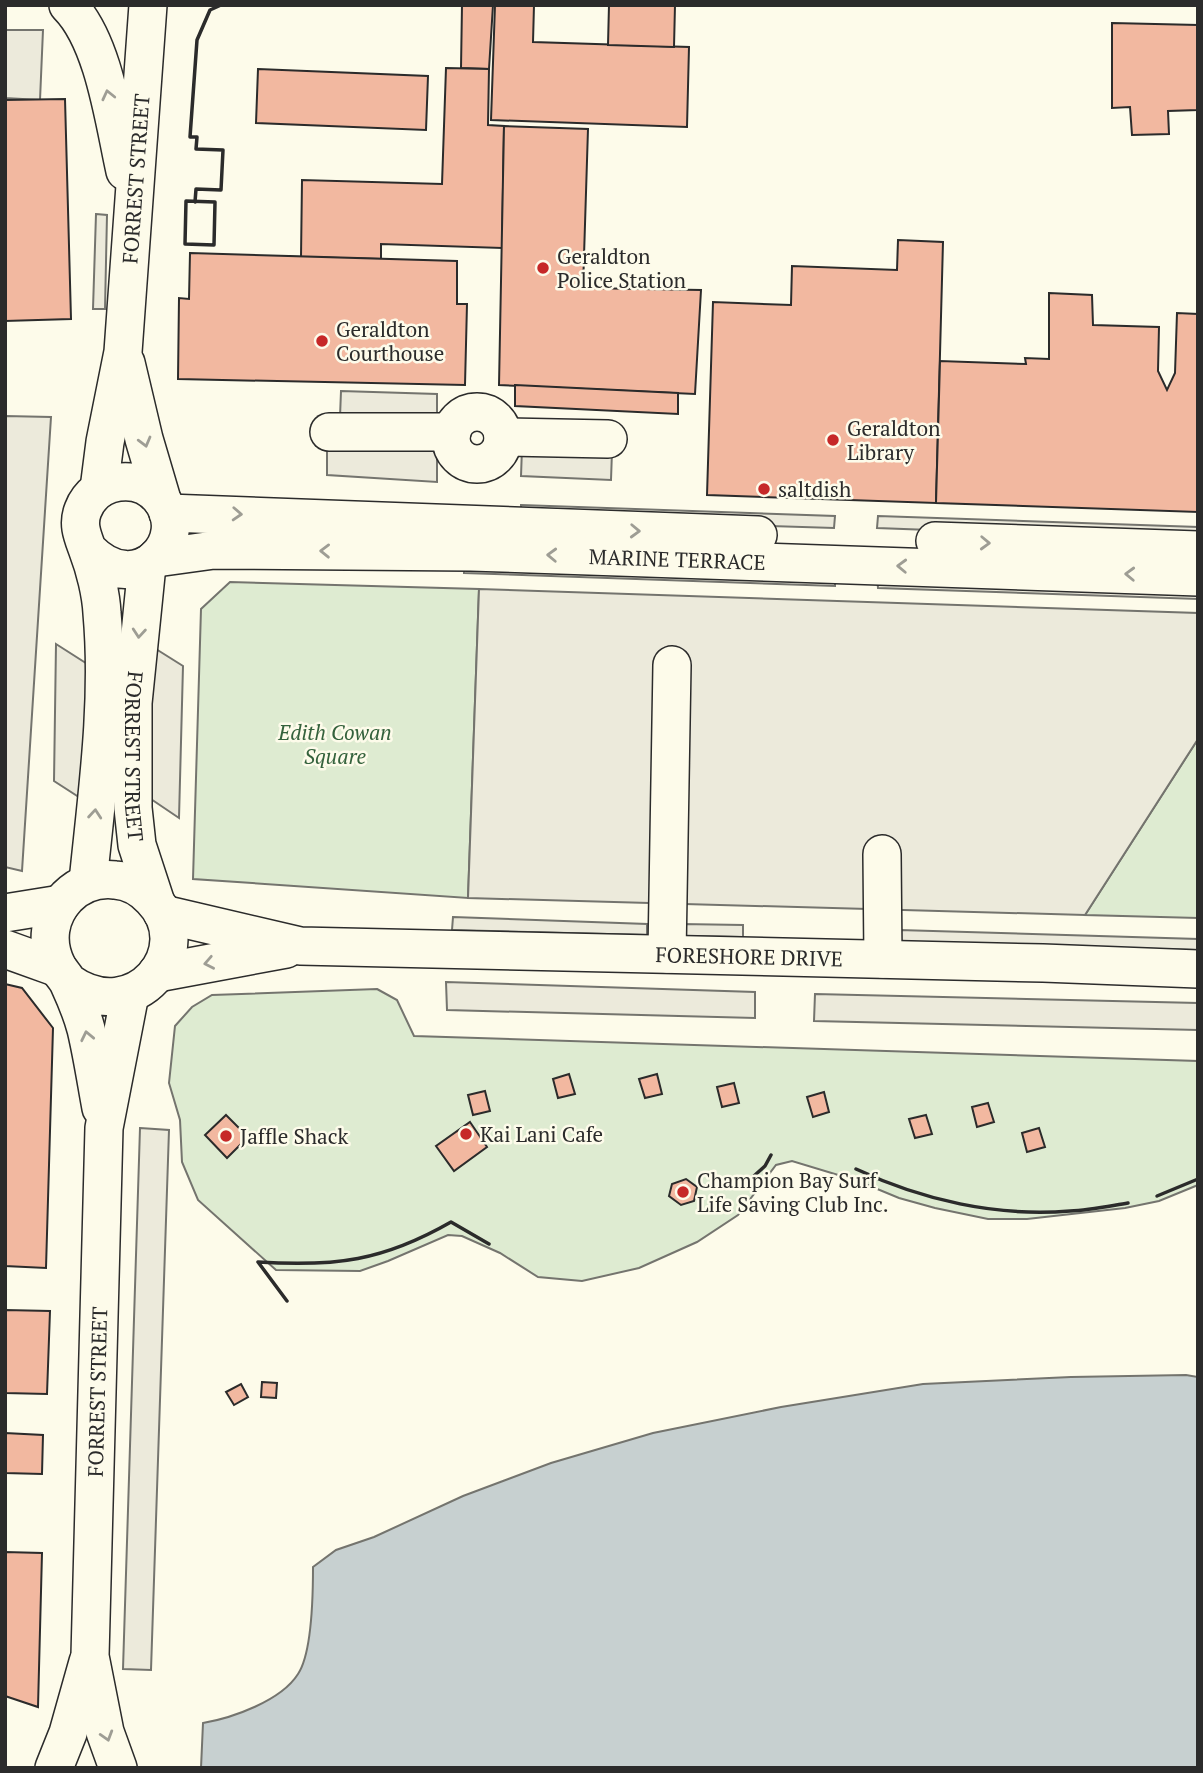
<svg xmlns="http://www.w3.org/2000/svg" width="1203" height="1773" font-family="'PT Serif',serif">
	<rect width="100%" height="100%" fill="#fdfbea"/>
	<g fill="#deebd1" stroke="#74746e" stroke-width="2">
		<path d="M230 582 479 589 468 898 193 879 201 609Z"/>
		<path d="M1198 739V918L1085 915Z"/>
		<path d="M377 989 397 1000 414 1036 1198 1061V1185L1159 1201 1125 1208 1027 1219H988L935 1208 899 1198 858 1181 792 1161 776 1165 738 1215 697 1242 639 1268 582 1281 538 1277 500 1253 462 1236 448 1235 388 1261 360 1271 276 1270 198 1200 182 1162 180 1120 169 1083 175 1026 192 1007 212 995Z"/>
	</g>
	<g fill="#eceadb" stroke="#74746e" stroke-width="2">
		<path d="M5 30H43L40 100 5 98Z"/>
		<path d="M96 214 107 215 105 309H93Z"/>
		<path d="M341 391 437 394V482L327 475V418L340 417Z"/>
		<path d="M5 416 51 417 22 871 5 867Z"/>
		<path d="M523 420 613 423 611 480 521 476Z"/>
		<path d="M521 505 835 516 834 528 521 518Z"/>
		<path d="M878 516 1198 527V540L877 528Z"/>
		<path d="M464 561 835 574V586L464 573Z"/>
		<path d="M877 576 1198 586V599L878 588Z"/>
		<path d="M479 589 1198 613V739L1085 915 468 898Z"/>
		<path d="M56 644 92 667 85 801 54 781Z"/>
		<path d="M148 644 183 666 179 818 145 795Z"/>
		<path d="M453 917 647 924V935L452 930Z"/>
		<path d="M681 924 743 925V937L680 936Z"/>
		<path d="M899 930 1198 939V950L898 942Z"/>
		<path d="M446 982 755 992V1018L447 1010Z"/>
		<path d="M815 994 1198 1003V1030L814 1021Z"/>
		<path d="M140 1128 169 1130 151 1670 123 1669Z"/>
	</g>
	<path fill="#c7d0d0" stroke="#74746e" stroke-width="2" d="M1186 1375 1198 1377V1768H201L203 1723C232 1718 281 1701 298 1674 312 1653 313 1592 313 1567L336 1550 374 1537 463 1496 551 1463 653 1433 781 1407 923 1384 1071 1377Z"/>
	<g fill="#f2b8a0" stroke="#2b2b2b" stroke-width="2">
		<path d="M462 5H493L489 69 461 68Z"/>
		<path d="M495 5H534L533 42 689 47 687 127 491 120Z"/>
		<path d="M609 5H675L674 47 608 45Z"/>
		<path d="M1112 23 1198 25V110L1168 111 1169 134 1132 135 1130 107 1112 108Z"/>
		<path d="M446 68 489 69 488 125 504 126 502 248 381 244V259L301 257 302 180 442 184Z"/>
		<path d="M258 69 428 76 426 130 256 123Z"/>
		<path d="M65 99 71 319 5 321V100Z"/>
		<path d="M504 126 588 129 583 288 701 290 695 394 499 385Z"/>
		<path d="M898 240 943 242 936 503 707 495 713 302 791 305 792 266 897 270Z"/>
		<path d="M190 253 457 261V304H467L465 385 178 379 179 298 189 299Z"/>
		<path d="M1049 293 1092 295 1093 325 1159 327 1158 371 1167 390 1175 373 1177 313 1198 314V512L936 503 940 361 1026 364 1025 358 1049 359Z"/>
		<path d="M515 385 678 393V414L515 406Z"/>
		<path d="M5 984 22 988 53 1028 46 1268 5 1266Z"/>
		<path d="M569 1074 575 1094 558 1098 553 1079Z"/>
		<path d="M657 1074 662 1094 645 1098 639 1079Z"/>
		<path d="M734 1083 739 1103 722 1107 717 1087Z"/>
		<path d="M485 1091 490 1111 473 1115 468 1095Z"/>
		<path d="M824 1092 829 1112 813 1117 807 1097Z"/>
		<path d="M988 1103 994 1122 977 1127 972 1107Z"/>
		<path d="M226 1115 248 1137 227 1158 205 1135Z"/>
		<path d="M926 1115 932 1134 915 1138 909 1119Z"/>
		<path d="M470 1122 487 1147 454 1171 436 1146Z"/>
		<path d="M1039 1128 1045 1147 1027 1152 1022 1133Z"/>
		<path d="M686 1179 697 1187 694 1201 681 1205 669 1196 672 1184Z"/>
		<path d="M5 1310 50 1311 47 1394 5 1393Z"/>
		<path d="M262 1382 277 1383 276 1398 261 1397Z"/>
		<path d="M241 1384 248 1397 234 1405 226 1392Z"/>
		<path d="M5 1433 43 1435 42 1474 5 1473Z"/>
		<path d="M5 1552 42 1553 38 1707 5 1696Z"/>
	</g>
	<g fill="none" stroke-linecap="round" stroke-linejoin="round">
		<defs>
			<g id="minor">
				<path d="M68 5C104 41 114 122 125 171"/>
				<path d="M126 363 144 439 162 500"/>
				<circle cx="477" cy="438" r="26"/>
				<path d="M329 432H452"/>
				<path d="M503 437 608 439"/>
				<path id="s1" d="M99 489 105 442 123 352 148 5"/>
				<path d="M168 513 758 535"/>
				<path d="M935 541 1198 550"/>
				<path id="s2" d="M156 558 214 550 471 552 1198 577"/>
				<path id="s3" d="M147 565 133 703V808L137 845 156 903"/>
				<path d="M882 854 883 959"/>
				<path d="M88 882C97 793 110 702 102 613 101 594 95 569 88 551 83 537 77 525 83 510 95 478 139 472 160 498 194 539 138 601 89 551"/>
				<path d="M5 913 61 904"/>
				<path id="s4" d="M163 914 300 946 1043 963 1198 969"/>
				<path d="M5 949 58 968"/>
				<path d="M667 954 672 665"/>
				<path d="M157 973 286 949"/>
				<path d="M68 982C135 1030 201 949 152 899 142 888 130 881 115 880 97 878 80 884 67 897 49 916 45 942 57 966 60 972 66 977 69 984 75 997 82 1014 86 1029 92 1054 96 1081 101 1108"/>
				<path d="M54 1768 68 1733 88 1662"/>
				<path id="s5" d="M118 1768 105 1732 90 1656 104 1128 130 994"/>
			</g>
		</defs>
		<use href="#minor" stroke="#2b2b2b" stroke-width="40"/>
		<use href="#minor" stroke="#fdfbea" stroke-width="37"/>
		<g stroke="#2b2b2b" stroke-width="3.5">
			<path d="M186 201 215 202 214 245 185 244Z"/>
			<path d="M195 202 196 189 221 190 223 150 196 149 197 137H190L197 40 210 10 221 5"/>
			<path d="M856 1169C922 1200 996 1217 1070 1211 1089 1210 1109 1206 1128 1203"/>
			<path d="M745 1184 765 1166 771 1155"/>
			<path d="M1157 1196 1198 1179"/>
			<path d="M287 1301 258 1262C335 1267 383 1261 451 1222L489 1244"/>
		</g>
	</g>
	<defs><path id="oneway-chevron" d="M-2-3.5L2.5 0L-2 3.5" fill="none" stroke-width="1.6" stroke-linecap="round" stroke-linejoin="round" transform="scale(1.75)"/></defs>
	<g stroke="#9e9d94">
		<use href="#oneway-chevron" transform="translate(108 95) rotate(-103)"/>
		<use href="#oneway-chevron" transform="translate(145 442) rotate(75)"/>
		<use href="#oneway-chevron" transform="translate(237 514) rotate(3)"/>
		<use href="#oneway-chevron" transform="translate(635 531) rotate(2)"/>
		<use href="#oneway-chevron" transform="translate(985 543) rotate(2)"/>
		<use href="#oneway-chevron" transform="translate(325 551) rotate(-179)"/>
		<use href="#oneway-chevron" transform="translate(552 555) rotate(-178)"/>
		<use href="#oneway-chevron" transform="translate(902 566) rotate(-178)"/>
		<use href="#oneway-chevron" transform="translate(1130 574) rotate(-178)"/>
		<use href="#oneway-chevron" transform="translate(139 633) rotate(95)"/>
		<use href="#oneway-chevron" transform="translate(95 814) rotate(-85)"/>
		<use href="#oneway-chevron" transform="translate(209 963) rotate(169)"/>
		<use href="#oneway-chevron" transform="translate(87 1036) rotate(-102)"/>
		<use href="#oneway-chevron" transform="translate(107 1736) rotate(73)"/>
	</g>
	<g fill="#c62828" stroke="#fdfbea" stroke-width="2.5">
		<circle cx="543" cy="268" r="7"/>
		<circle cx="322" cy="341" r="7"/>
		<circle cx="833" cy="440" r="7"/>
		<circle cx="764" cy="489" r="7"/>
		<circle cx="466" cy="1134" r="7"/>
		<circle cx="226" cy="1136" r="7"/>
		<circle cx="683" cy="1192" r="7"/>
	</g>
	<g text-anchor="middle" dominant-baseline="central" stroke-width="5" stroke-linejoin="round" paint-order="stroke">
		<g font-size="21" fill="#2b2b2b" stroke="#fdfbea">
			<text stroke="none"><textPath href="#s1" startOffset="313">FORREST STREET</textPath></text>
			<text stroke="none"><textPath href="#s2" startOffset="522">MARINE TERRACE</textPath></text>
			<text stroke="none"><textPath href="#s3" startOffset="192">FORREST STREET</textPath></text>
			<text stroke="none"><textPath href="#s4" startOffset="590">FORESHORE DRIVE</textPath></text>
			<text stroke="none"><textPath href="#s5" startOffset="380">FORREST STREET</textPath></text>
		</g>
		<g font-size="21" fill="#2b2b2b" stroke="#fdfbea" text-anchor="start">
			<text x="557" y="256">Geraldton<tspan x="557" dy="24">Police Station</tspan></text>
			<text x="336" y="329">Geraldton<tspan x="336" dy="24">Courthouse</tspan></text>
			<text x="847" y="428">Geraldton<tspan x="847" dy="24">Library</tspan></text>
			<text x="778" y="489">saltdish</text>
			<text x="480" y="1134">Kai Lani Cafe</text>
			<text x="240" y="1136">Jaffle Shack</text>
			<text x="697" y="1180">Champion Bay Surf<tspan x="697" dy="24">Life Saving Club Inc.</tspan></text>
		</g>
		<g font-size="21" font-style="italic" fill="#34623c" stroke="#fdfbea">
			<text x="335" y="732">Edith Cowan<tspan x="335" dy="24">Square</tspan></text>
		</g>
	</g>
	<rect width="1203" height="1773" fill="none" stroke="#2b2b2b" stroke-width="14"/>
</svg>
